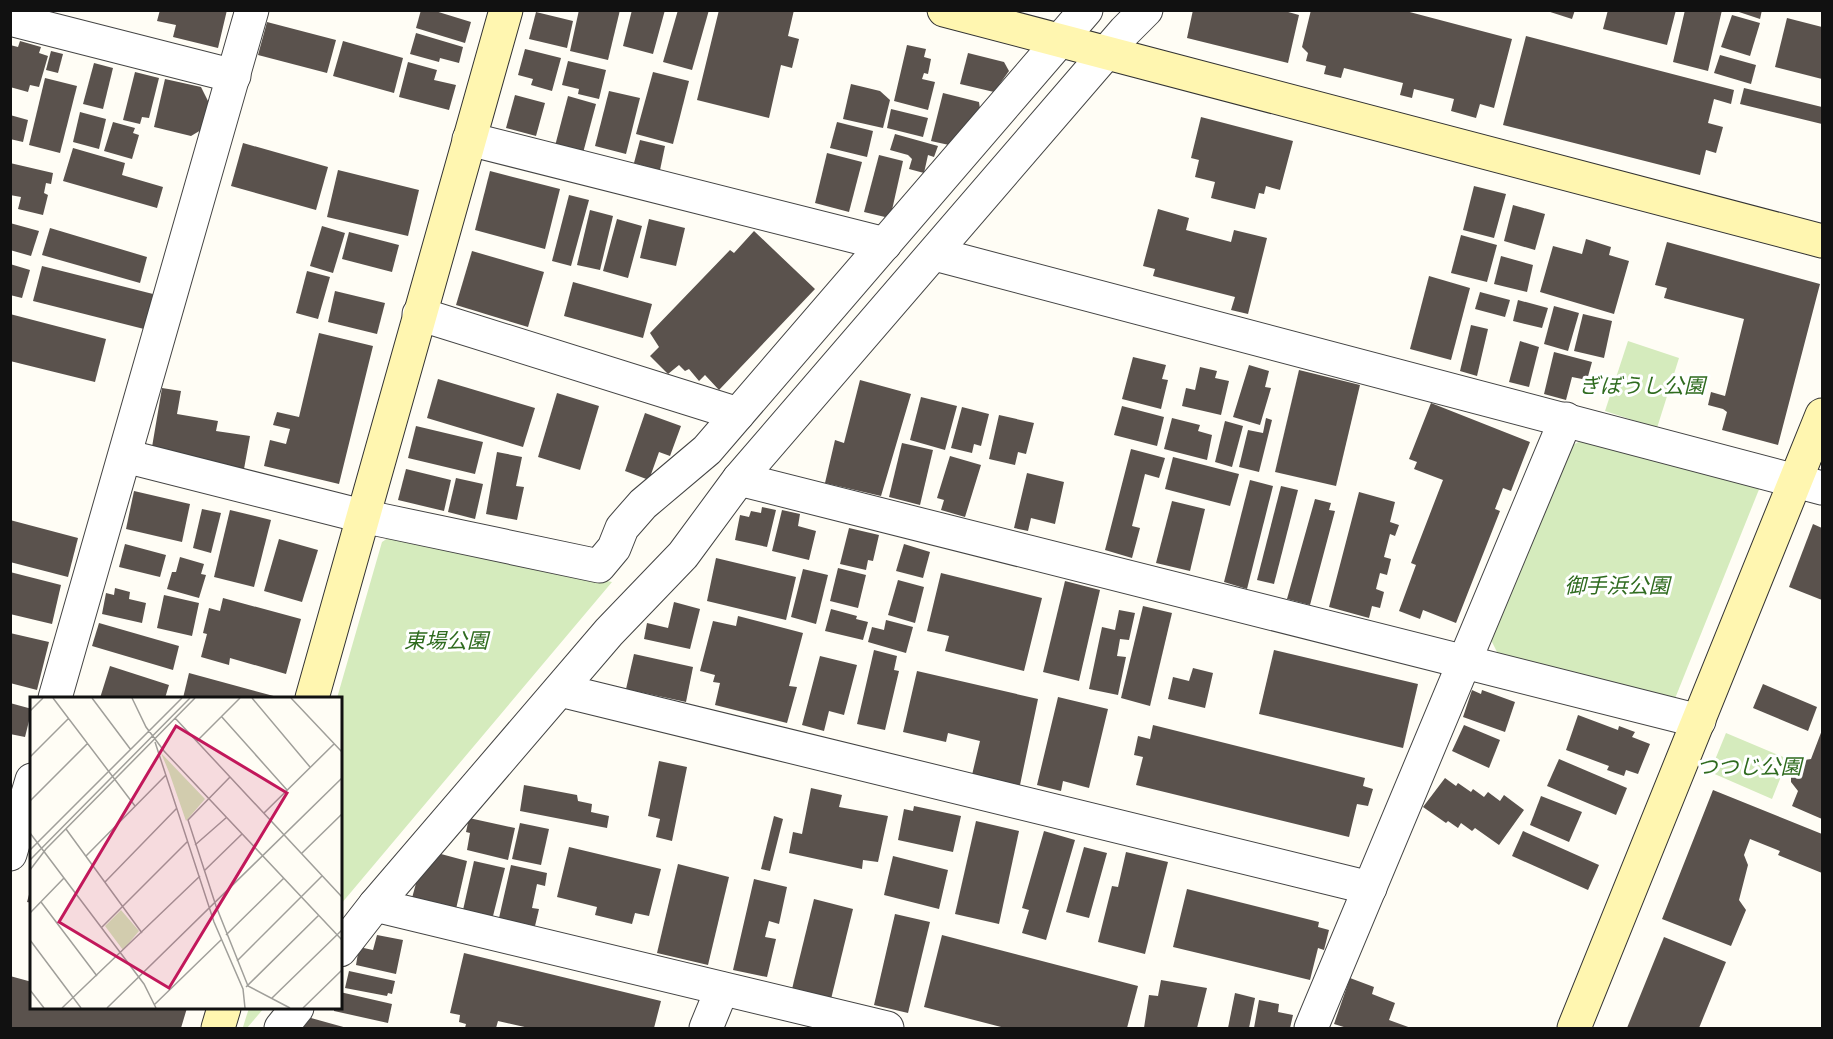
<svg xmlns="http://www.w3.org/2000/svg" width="1833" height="1039" font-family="'Zilla Slab','Noto Sans JP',serif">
	<rect width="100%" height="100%" fill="#fffdf5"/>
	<g fill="#d5ebbd">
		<path d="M1628 341 1679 358 1657 428 1605 411Z"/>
		<path d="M1588 437 1762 482 1674 701 1499 656 1490 638 1571 446Z"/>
		<path d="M391 536 612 582 341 904 340 698H337L382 542Z"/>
		<path d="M1726 733 1788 759 1772 799 1710 772Z"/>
		<path d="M249 1008H264L247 1028 243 1027Z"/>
	</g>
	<g fill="#5a524d">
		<path d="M160 10H227L218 48 173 37 176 25 157 21Z"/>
		<path d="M421 10H432L471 22 465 43 416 28Z"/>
		<path d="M579 10H620L608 60 570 51Z"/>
		<path d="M632 10H665L653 54 623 46Z"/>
		<path d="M678 10H709L692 70 663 62Z"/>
		<path d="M719 10H794L788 36 799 39 792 68 781 65 769 118 697 100Z"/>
		<path d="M1193 10H1281L1299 15 1288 63 1187 38Z"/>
		<path d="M1311 10H1402L1512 39 1494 108 1480 104 1476 118 1451 111 1454 99 1414 89 1412 98 1400 95 1403 83 1344 68 1341 78 1324 74 1326 66 1306 61 1308 53 1302 47Z"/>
		<path d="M1544 10H1575L1572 19Z"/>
		<path d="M1608 10H1676L1667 45 1603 29Z"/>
		<path d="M1685 10H1722L1708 71 1673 62Z"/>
		<path d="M1733 10H1762L1760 19Z"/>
		<path d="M536 12 573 21 567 48 529 39Z"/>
		<path d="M1732 15 1760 23 1750 56 1721 47Z"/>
		<path d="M1787 18 1822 27V79L1775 67Z"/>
		<path d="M267 22 336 40 327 73 258 55Z"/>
		<path d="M416 33 463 47 459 63 440 58 439 62 410 54Z"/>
		<path d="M1526 36 1734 90 1731 104 1714 99 1708 123 1723 127 1716 153 1706 150 1700 175 1503 125Z"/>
		<path d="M20 41 41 47 39 53 48 56 39 87 30 85 28 92 10 87V45L18 47Z"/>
		<path d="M343 41 403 58 394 93 333 76Z"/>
		<path d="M907 45 926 49 924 57 931 59 928 74 924 73 922 79 935 82 928 110 894 101Z"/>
		<path d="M525 49 561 58 552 91 531 85 533 79 518 75Z"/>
		<path d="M51 51 63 54 58 73 46 70Z"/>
		<path d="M968 53 1004 62 1009 71 994 92 960 84Z"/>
		<path d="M1720 55 1756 65 1751 84 1714 73Z"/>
		<path d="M568 61 606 70 599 99 578 94 579 89 562 85Z"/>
		<path d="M408 62 437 70 434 80 456 85 449 110 399 97Z"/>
		<path d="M94 63 113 68 103 109 83 104Z"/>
		<path d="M135 72 159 78 149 118 142 117 140 124 123 120Z"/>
		<path d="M653 72 689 81 673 144 636 134Z"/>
		<path d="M45 78 77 86 60 153 29 145Z"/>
		<path d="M165 79 201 87 209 103 201 130 191 136 154 127Z"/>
		<path d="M851 84 880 91 890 100 883 128 843 119Z"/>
		<path d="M1744 88 1822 107V124L1740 104Z"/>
		<path d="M609 91 640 98 626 154 595 146Z"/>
		<path d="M943 93 979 102 980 109 949 145 931 141Z"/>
		<path d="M515 95 545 103 536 136 506 128Z"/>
		<path d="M568 96 596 104 583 153 555 146Z"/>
		<path d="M891 109 928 118 923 137 887 128Z"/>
		<path d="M80 112 106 119 99 149 73 142Z"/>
		<path d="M10 115 28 120 23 142 10 139Z"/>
		<path d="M1201 117 1293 141 1280 190 1266 186 1264 194 1259 193 1255 209 1211 198 1215 182 1195 177 1199 160 1191 158Z"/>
		<path d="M113 122 135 128 133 133 139 135 132 159 104 151Z"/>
		<path d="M837 122 873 131 867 157 830 148Z"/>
		<path d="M895 134 938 146 934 157 928 155 924 173 909 169 912 159 908 155 890 150Z"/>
		<path d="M640 140 665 146 660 170 634 163Z"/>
		<path d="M243 143 328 167 316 210 231 186Z"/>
		<path d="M73 148 125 163 122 175 163 187 157 208 63 181Z"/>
		<path d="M827 153 862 162 849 212 815 203Z"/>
		<path d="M879 155 903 161 892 210 885 217 864 212Z"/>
		<path d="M10 163 53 173 51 184 46 183 44 193 48 195 43 215 18 209 21 197 10 195Z"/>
		<path d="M338 170 419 190 408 236 327 217Z"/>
		<path d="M490 171 560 189 545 249 475 230Z"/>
		<path d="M1474 186 1506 194 1494 238 1463 230Z"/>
		<path d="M569 195 589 200 571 266 552 261Z"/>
		<path d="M1513 205 1545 214 1535 250 1504 241Z"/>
		<path d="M1158 209 1189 218 1186 230 1231 242 1234 230 1267 238 1248 314 1231 310 1235 297 1153 276 1155 269 1143 266Z"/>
		<path d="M590 210 613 216 600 270 577 265Z"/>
		<path d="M617 219 642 226 628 278 603 271Z"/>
		<path d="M649 219 685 228 676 266 640 258Z"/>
		<path d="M10 223 39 231 31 256 10 250Z"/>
		<path d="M322 226 345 233 333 273 310 266Z"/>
		<path d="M50 228 147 257 140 283 42 255Z"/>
		<path d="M754 231 815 289 719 390 705 375 699 381 689 369 685 371 679 365 668 374 650 356 659 347 650 333 730 250 734 253Z"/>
		<path d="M349 232 399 245 392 272 342 259Z"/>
		<path d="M1461 235 1497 245 1487 282 1451 273Z"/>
		<path d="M1586 239 1611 247 1609 255 1629 261 1614 314 1540 292 1553 246 1582 254Z"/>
		<path d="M1667 242 1820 284 1778 445 1722 430 1727 412 1723 409 1708 405 1711 392 1725 396 1744 319 1664 298 1667 288 1655 285Z"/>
		<path d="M472 251 544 272 528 327 456 305Z"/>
		<path d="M1501 256 1533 265 1527 292 1494 284Z"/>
		<path d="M10 264 30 270 22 298 10 295Z"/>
		<path d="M42 266 153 294 144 329 33 301Z"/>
		<path d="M307 271 330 277 318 319 296 313Z"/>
		<path d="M1429 276 1470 288 1451 360 1410 349Z"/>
		<path d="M573 282 652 304 643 338 564 316Z"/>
		<path d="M335 291 385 303 377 334 328 322Z"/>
		<path d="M1480 292 1510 300 1505 317 1475 309Z"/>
		<path d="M1518 300 1548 308 1542 328 1513 321Z"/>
		<path d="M1554 306 1579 313 1568 351 1544 344Z"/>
		<path d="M10 314 106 339 95 382 10 361Z"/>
		<path d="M1583 314 1612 321 1604 358 1574 351Z"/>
		<path d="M1471 325 1488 329 1477 376 1460 371Z"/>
		<path d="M319 333 373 346 339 484 264 466 270 440 286 444 290 429 273 425 277 412 299 417Z"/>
		<path d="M1520 341 1539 347 1529 387 1509 382Z"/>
		<path d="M1554 352 1592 362 1587 380 1572 377 1566 400 1544 394Z"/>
		<path d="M1133 357 1166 365 1162 379 1168 380 1161 409 1122 399Z"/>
		<path d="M1249 365 1269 371 1265 387 1271 388 1260 425 1233 417Z"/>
		<path d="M1200 367 1217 371 1215 378 1229 381 1221 415 1182 406 1186 388 1195 390Z"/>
		<path d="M1299 370 1360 385 1336 486 1275 472Z"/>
		<path d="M438 379 535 408 523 447 427 418Z"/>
		<path d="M860 380 911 394 881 496 825 483 835 440 844 443Z"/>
		<path d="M162 388 181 391 177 414 218 421 216 431 250 436 244 469 159 455 152 447Z"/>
		<path d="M557 393 599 406 580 470 538 457Z"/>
		<path d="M921 397 957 406 945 450 910 440Z"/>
		<path d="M1431 403 1530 442 1511 491 1503 488 1495 509 1500 511 1456 623 1423 610 1420 619 1399 611 1416 565 1411 563 1443 480 1414 469 1417 462 1409 459Z"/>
		<path d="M1122 406 1164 417 1157 446 1114 435Z"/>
		<path d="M962 407 989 414 981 446 974 444 972 453 951 448Z"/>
		<path d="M645 413 681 426 670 456 659 452 649 480 625 471Z"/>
		<path d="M999 415 1034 423 1026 454 1018 452 1015 465 989 459Z"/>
		<path d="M1172 418 1200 425 1198 431 1212 435 1207 460 1164 449Z"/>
		<path d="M1266 418 1272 420 1259 472 1239 467 1248 430 1263 433Z"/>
		<path d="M1225 421 1243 426 1232 467 1215 462Z"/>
		<path d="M416 426 483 442 475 474 408 458Z"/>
		<path d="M902 443 933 450 920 505 889 497Z"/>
		<path d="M1131 449 1165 458 1159 478 1145 474 1132 526 1140 528 1132 558 1105 550Z"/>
		<path d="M497 452 522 457 516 486 524 487 517 520 486 514Z"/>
		<path d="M950 456 981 465 965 517 941 510 944 500 937 498Z"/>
		<path d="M1173 457 1239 474 1230 506 1165 489Z"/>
		<path d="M406 469 451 480 444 511 398 500Z"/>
		<path d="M1027 473 1064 482 1055 524 1031 518 1028 531 1014 528Z"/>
		<path d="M456 478 483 484 475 519 448 512Z"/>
		<path d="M1250 480 1273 486 1247 589 1224 582Z"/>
		<path d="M1281 486 1298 490 1274 584 1257 580Z"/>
		<path d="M134 491 190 504 182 542 126 529Z"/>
		<path d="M1359 492 1395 502 1390 522 1399 525 1395 536 1390 534 1384 557 1391 559 1387 575 1380 573 1376 589 1384 592 1380 608 1372 606 1369 618 1329 607Z"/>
		<path d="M1315 499 1331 503 1329 510 1335 511 1310 605 1287 599Z"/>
		<path d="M1172 501 1205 509 1190 571 1156 563Z"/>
		<path d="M762 507 776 510 767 547 735 540 740 515 749 517 751 511 761 513Z"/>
		<path d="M202 509 221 513 211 553 193 548Z"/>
		<path d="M230 510 271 520 254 587 214 577Z"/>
		<path d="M782 510 800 514 798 526 816 531 809 560 772 551Z"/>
		<path d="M10 520 78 538 68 577 10 562Z"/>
		<path d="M1813 524 1822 528V600L1789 587Z"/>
		<path d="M849 528 879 535 873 561 868 560 866 570 840 564Z"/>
		<path d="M279 539 318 550 302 602 264 591Z"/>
		<path d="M125 544 166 555 160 577 119 567Z"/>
		<path d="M904 544 930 552 923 578 896 571Z"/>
		<path d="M180 557 204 564 201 574 206 575 199 598 167 589 172 572H176Z"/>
		<path d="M716 558 796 577 786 620 707 601Z"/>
		<path d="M838 568 866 575 858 608 830 601Z"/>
		<path d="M803 569 828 575 816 624 791 617Z"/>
		<path d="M10 572 61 585 52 624 10 614Z"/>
		<path d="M941 573 1042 598 1024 671 945 651 949 636 927 631Z"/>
		<path d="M898 580 924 587 915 623 888 615Z"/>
		<path d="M1065 581 1100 590 1079 681 1043 672Z"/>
		<path d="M115 588 130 592 129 599 146 603 142 623 102 614 106 593 114 595Z"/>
		<path d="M164 595 199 603 192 636 157 628Z"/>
		<path d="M223 598 301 619 286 674 230 658 229 665 201 657 207 634 203 633 209 608 220 611Z"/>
		<path d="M674 602 700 609 690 649 644 639 647 623 668 628Z"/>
		<path d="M1143 606 1172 613 1150 706 1121 698Z"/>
		<path d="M831 609 857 616 856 619 868 622 863 640 825 631Z"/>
		<path d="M1119 610 1135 613 1129 640 1120 639 1117 656 1126 657 1118 695 1089 689 1102 627 1115 630Z"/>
		<path d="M738 616 803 633 789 686 797 687 787 723 715 705 720 683 713 682 715 675 700 671 713 621 736 626Z"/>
		<path d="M886 620 913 627 906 653 868 642 872 627 884 630Z"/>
		<path d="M99 623 179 646 173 670 92 646Z"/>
		<path d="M10 633 49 642 37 690 10 683Z"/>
		<path d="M874 650 897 656 894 670 899 671 885 730 857 724Z"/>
		<path d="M1274 650 1418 684 1403 748 1259 714Z"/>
		<path d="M634 654 693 667 686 702 626 689Z"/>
		<path d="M820 656 857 665 844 715 829 711 824 731 802 725Z"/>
		<path d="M110 666 169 685 165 698H100Z"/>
		<path d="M1193 668 1213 673 1205 708 1168 699 1173 677 1189 681Z"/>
		<path d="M917 671 1038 699 1020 785 972 775 980 741 948 733 946 742 903 732Z"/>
		<path d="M189 673 281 698H183Z"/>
		<path d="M1763 684 1817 707 1808 731 1753 708Z"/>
		<path d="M1472 690 1481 694 1482 690 1515 702 1505 732 1463 717Z"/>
		<path d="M1058 697 1108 709 1089 788 1063 781 1061 791 1037 785Z"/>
		<path d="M10 703 32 709 25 737 10 734Z"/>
		<path d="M1578 715 1618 730 1619 726 1635 732 1632 737 1650 744 1638 774 1626 770 1624 776 1607 770 1609 766 1566 750Z"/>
		<path d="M1153 725 1365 778 1363 786 1373 789 1368 806 1357 804 1349 837 1136 785 1143 757 1134 755 1138 736 1150 739Z"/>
		<path d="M1464 725 1500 740 1489 768 1452 751Z"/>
		<path d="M1822 730V819L1792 806 1798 791 1791 782V770L1798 761 1811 759Z"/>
		<path d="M1559 759 1627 788 1616 815 1547 786Z"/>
		<path d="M659 761 687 767 672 841 656 837 660 819 648 816Z"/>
		<path d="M1445 778 1456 786 1458 783 1471 792 1473 789 1484 797 1488 792 1500 801 1504 795 1524 810 1499 845 1475 828 1472 831 1461 823 1458 828 1448 821 1446 823 1423 807Z"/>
		<path d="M524 785 577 795 578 801 592 804 591 812 609 816 607 828 520 811Z"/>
		<path d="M811 788 842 795 839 807 888 816 878 862 863 860 862 869 789 853 793 832 802 834Z"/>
		<path d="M1713 790 1822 834V873L1778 855 1780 851 1750 839 1744 855 1748 865 1739 900 1746 910 1731 946 1662 919Z"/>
		<path d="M1541 796 1582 812 1569 842 1530 825Z"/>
		<path d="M914 806 961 816 953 852 898 840 904 809 913 811Z"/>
		<path d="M774 816 783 819 770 871 761 869Z"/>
		<path d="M469 818 515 828 508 860 467 850 470 833 466 832Z"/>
		<path d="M976 821 1019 831 999 924 955 914Z"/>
		<path d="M520 823 549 829 541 865 512 859Z"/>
		<path d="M1044 831 1075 840 1046 940 1022 933 1029 910 1022 908Z"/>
		<path d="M1523 831 1599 865 1588 890 1512 856Z"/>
		<path d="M569 847 661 869 649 916 635 913 632 924 595 915 597 907 557 897Z"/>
		<path d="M1084 847 1107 853 1089 918 1066 912Z"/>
		<path d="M1126 852 1168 862 1145 954 1098 942 1112 886 1118 887Z"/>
		<path d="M441 854 467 861 456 909 412 898 418 876Z"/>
		<path d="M893 856 948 870 939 909 884 895Z"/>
		<path d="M474 861 505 868 493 916 463 910Z"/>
		<path d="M678 864 729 877 708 965 657 953Z"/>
		<path d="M511 865 547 873 545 886 537 884 532 908 539 909 535 926 499 918Z"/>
		<path d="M754 879 787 887 779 924 769 921 765 937 776 939 767 977 733 970Z"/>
		<path d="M31 887H32V903L27 902Z"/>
		<path d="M1187 889 1319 922 1318 927 1329 930 1324 950 1318 948 1310 980 1173 947Z"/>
		<path d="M814 899 853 909 831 999 792 989Z"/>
		<path d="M895 914 930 922 908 1013 874 1005Z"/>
		<path d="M377 935 403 940 396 974 356 965 359 947 373 950Z"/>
		<path d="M942 935 1138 986 1127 1028H1005L924 1007Z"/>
		<path d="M1664 937 1726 962 1699 1028H1627Z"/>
		<path d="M464 953 661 1001 654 1028H529L498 1021 496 1028H465L466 1024 459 1022 460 1015 450 1013Z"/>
		<path d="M349 971 395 981 392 994 388 993 387 996 345 988Z"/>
		<path d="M10 976 32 982V1008H121L128 1010 129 1008H187L181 1028H10Z"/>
		<path d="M1350 978 1374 987 1372 994 1395 1003 1389 1020 1411 1028H1347L1334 1024Z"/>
		<path d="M1161 980 1207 988 1197 1028H1144L1149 995 1158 996Z"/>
		<path d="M340 992 392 1004 388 1023 334 1011V1008H340Z"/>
		<path d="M1235 993 1255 998 1249 1028H1228Z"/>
		<path d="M1259 1000 1279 1004 1278 1012 1293 1015 1290 1028H1254Z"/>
		<path d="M311 1018 347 1028H301Z"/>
	</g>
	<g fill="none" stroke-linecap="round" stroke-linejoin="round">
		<defs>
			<g id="street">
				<path d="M10 19 234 76"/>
				<path d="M469 139 885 244"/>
				<path d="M935 254 1822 488"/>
				<path d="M419 314 738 414"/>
				<path d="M125 456 362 516 599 566 614 548 622 528 643 504 707 450 1086 10"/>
				<path d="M739 479 1699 721"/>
				<path d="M560 690 1370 888"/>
				<path d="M55 698 252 10"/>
				<path d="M10 854 32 780"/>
				<path d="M375 905 887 1028"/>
				<path d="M340 950 375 905 609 632 683 555 739 479 1125 31 1146 10"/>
				<path d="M281 1028 297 1008"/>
				<path d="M706 1028 722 989"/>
				<path d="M1311 1028 1566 419"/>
			</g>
			<g id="secondary">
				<path d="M944 10 1822 241"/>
				<path d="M312 698 506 10"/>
				<path d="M218 1028 224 1008"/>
				<path d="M1574 1028 1822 415"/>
			</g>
		</defs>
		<use href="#street" stroke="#444" stroke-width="35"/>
		<use href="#secondary" stroke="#333" stroke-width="35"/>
		<use href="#street" stroke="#fff" stroke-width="33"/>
		<use href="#secondary" stroke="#fff6b0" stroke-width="33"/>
	</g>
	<g text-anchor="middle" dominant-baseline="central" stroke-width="6" stroke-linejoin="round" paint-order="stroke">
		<g font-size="21" font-style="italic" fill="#2f6b1f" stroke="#fff">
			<text x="1642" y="385">ぎぼうし公園</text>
			<text x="1617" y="585">御手浜公園</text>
			<text x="446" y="640">東場公園</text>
			<text x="1749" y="766">つつじ公園</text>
		</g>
	</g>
	<g transform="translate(30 697)">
		<rect width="312" height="312" fill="#fffdf5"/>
		<path d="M131 56 175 102 156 124 139 75ZM91 213 109 234 93 253 75 229Z" fill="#d5ebbd"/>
		<path fill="none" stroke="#a09f9a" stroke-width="1.5" d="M23 1 105 109M62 1 101 53M102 1 116 30 134 54 312 243M222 1 280 70M261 1 312 55M0 14 13 1M191 19 257 93M145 21 312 200M167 44 210 1M125 45 184 225 213 292 215 311M0 60 39 21M200 80 158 123 186 209 218 289 260 311M0 104 58 46M234 116 304 47M36 132 112 236M0 136 114 287 126 311M165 148 197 120M0 153 152 1M272 156 312 117M56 159 136 78M0 163 160 1M0 173 16 152 165 1M174 174 212 137M75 185 147 111M11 205 67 279M0 216 34 181M71 231 158 144M196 238 254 181M0 243 51 311M207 264 292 179M216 290 289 218M0 293 14 311M242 301 312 233M124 308 192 242M32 311 170 179M77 311 312 81M273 311 312 273"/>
		<path fill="#c2185b" fill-opacity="0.15" stroke="#c2185b" stroke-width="3" d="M146 29 257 96 139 291 29 225Z"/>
		<rect width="312" height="312" fill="none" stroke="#111" stroke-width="3"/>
	</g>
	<rect width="1833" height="1039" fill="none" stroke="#111111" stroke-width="24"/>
</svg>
